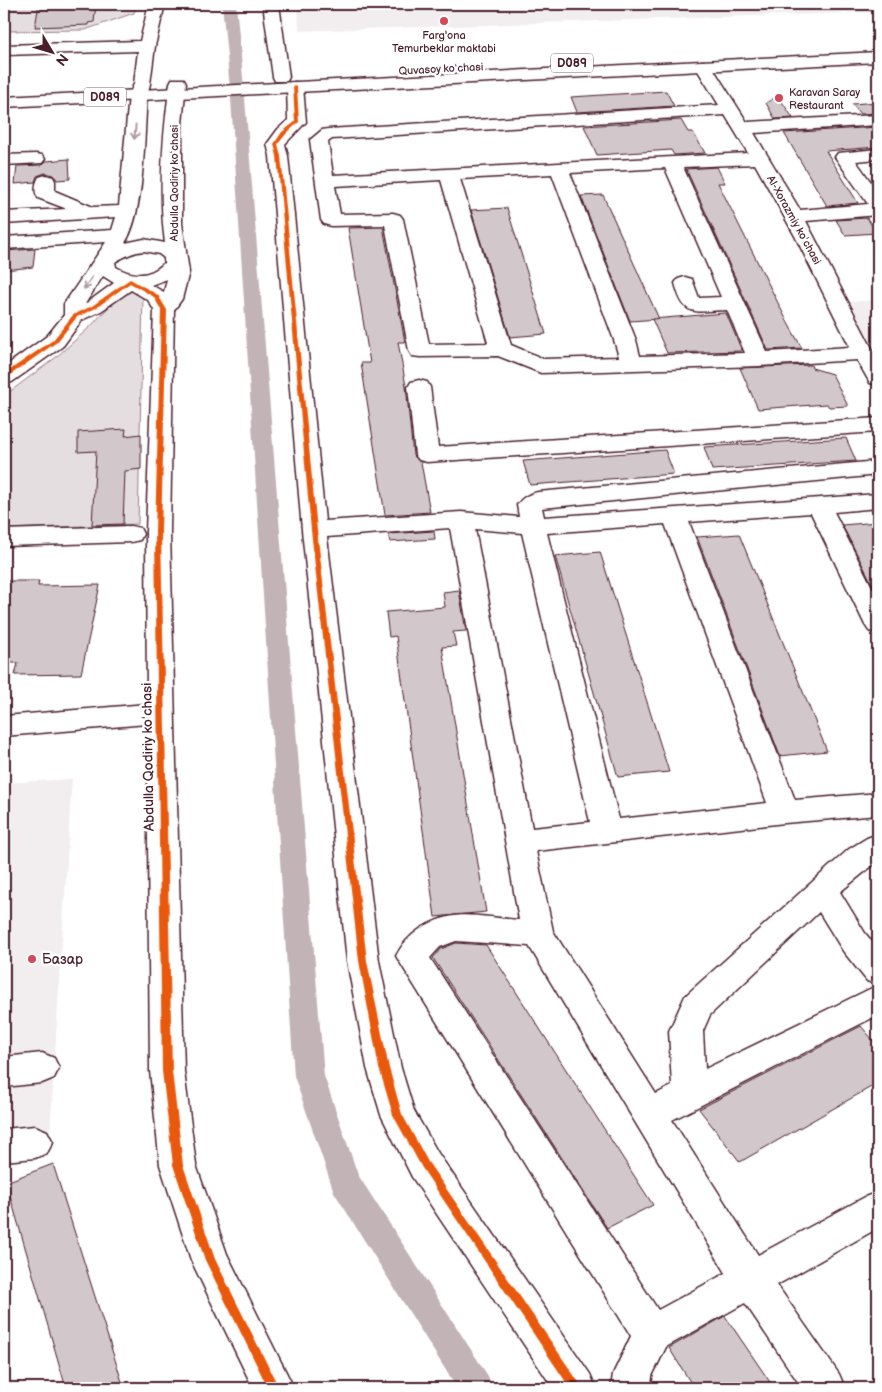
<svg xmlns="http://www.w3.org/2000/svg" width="882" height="1392" font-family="'Balsamiq Sans',sans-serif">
	<rect width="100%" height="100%" fill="#fff"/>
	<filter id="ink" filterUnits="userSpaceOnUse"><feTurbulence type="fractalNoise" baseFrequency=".02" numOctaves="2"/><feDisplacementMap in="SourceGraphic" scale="10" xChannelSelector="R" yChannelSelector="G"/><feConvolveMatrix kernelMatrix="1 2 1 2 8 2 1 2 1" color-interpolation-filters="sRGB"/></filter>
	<g filter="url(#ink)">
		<g fill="#f2eeef">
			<path d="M298 4H878V12L299 31Z"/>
			<path d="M878 300V352L848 302Z"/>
			<path d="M72 779 50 1135 4 1140V783Z"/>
		</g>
		<g fill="#e5dee0" stroke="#987e86">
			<path d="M4 4H138L134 13 85 30 4 31Z"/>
			<path d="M133 290 143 297 138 524 4 529V396L55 358 90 327 119 296 127 291Z"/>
		</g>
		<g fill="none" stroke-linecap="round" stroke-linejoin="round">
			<path fill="#c1b3b6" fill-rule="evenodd" d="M222 4H236L245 99 324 1076 358 1175 488 1376 493 1388H457L334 1192 294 1076 231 99Z"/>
		</g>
		<g fill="#d2c7cb" stroke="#4a1f2b">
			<path d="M39 4H96L94 22 88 23 89 25 35 27Z"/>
			<path d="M666 91 674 106 577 112 571 97Z"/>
			<path d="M778 96 793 118 775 119 766 103Z"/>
			<path d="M878 102V113L860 114 852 104Z"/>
			<path d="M681 120 688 132H693L705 153 674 155 671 150 597 155 584 126Z"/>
			<path d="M878 127V147L826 151 858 203 827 206 784 133Z"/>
			<path d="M69 159 70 179 57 180 54 175 45 173 37 176 35 182 15 184 17 166 42 165 46 161Z"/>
			<path d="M717 167 725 183H718L789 325 802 348 768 350 686 169Z"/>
			<path d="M603 195 659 319 630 321 581 196Z"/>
			<path d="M507 208 546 334 510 337 471 210Z"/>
			<path d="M867 218 877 233 845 235 836 220Z"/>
			<path d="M383 227 405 342H398L406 386 413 455 421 462 430 512 385 515 361 363H370L348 228Z"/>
			<path d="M35 249 33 267 4 270V251Z"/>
			<path d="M726 313 742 351 667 353 652 319Z"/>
			<path d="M811 365 812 368 832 374 848 406 829 407 827 404 758 409 740 368Z"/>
			<path d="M126 429 125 436 141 434V469L125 471 123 524 92 525 96 451 78 452V432Z"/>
			<path d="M846 438 856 461 712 470 704 447Z"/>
			<path d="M665 450 674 474 530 485 523 461Z"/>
			<path d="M878 522V595L842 525Z"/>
			<path d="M434 531 435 539 390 542 388 534Z"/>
			<path d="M739 534 827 751 780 756 697 537Z"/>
			<path d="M600 552 669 772 618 777 555 556Z"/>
			<path d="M4 581H39L38 586 100 585 81 674 15 675 18 663H4Z"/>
			<path d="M459 590 466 631 453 632 456 646 442 647 486 912 435 917 396 636 389 637 386 612 445 607 443 592Z"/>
			<path d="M456 943 486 945 653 1205 607 1228 433 958 441 949Z"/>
			<path d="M861 1026 878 1046V1083L740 1162 699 1109Z"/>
			<path d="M53 1164 124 1388H66L6 1182Z"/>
			<path d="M725 1316 774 1388H694L669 1348Z"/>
		</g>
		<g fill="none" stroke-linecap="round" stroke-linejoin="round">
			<defs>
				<g id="minor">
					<path d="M149 4H165L155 46 150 84 147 95C144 133 145 212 125 243L144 239 165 243C158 192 163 134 170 83L172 79H184L186 83 182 124V223L189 272 182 299 174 310 170 532 184 1071 196 1165 227 1254 294 1388H253L191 1260 160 1165 150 1071 147 724 4 736V716L147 704 146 532 154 310 148 300 131 290 101 311 82 320 63 346 12 382 4 384V367L47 336 64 315V304L106 242 4 249V237L112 230 116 217 4 224V212L67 209 38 198C34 192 35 183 39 177L46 175 53 177 55 181V191L93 207 119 206 129 95 134 84 138 51 4 55V45L140 41ZM144 251 159 254 164 258V263C150 277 133 277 116 267L115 262C125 256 133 252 144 251ZM103 276 114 283 85 304ZM167 279 164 292 151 285Z"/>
					<path d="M263 4H279L289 77 287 81H275L273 77Z"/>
					<path d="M703 61 709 62 747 122 878 115V125L754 133 800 210 868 204 835 157 838 153 878 149V159L856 161 878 192V215L806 221 878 360V385L870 383 857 360 759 366 541 373 498 356 420 357 412 356 409 351 385 225 331 226 324 224 321 220 310 140 322 130 328 129 719 105 695 66 697 62ZM725 115 748 153 333 175 328 142 332 139ZM755 164 795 236 850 347 767 352 683 167ZM665 168 721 297 699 298 692 279 685 277 678 279 675 283C684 319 694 311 727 310L745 353 640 356 636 340 570 173ZM552 174 614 340 619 357 544 359 511 345 460 179ZM441 180 488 343 429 344 403 219 400 215 393 213 340 214 335 186Z"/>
					<path d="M295 82 301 83 303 87 306 122 285 144 288 156 325 521 461 512 519 517 517 505C522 497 529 494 538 492L878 461V475L542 508 544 517 878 494V508L834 512 878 599V634L869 631 865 625 811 513 689 522 795 800 878 793V815L785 823 536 851 553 931 656 1094 672 1086 669 1031 685 996 849 849 867 838 878 834V861L840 892 865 933 878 949V1015L672 1120 758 1255 865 1197 878 1192V1228L777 1285 839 1374 845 1388H802L745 1303 666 1347 652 1376 651 1388H611L613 1374 631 1336 396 956C407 934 429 920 454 916 468 913 504 919 519 920L450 528 327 537 379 961 401 1068 414 1111 438 1153 590 1374 596 1388H553L412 1177 381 1115 367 1068 347 961 302 530 270 156 267 144 278 129 288 120 287 87 289 83ZM665 524 767 803 619 819 547 533ZM475 529 522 533 590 822 532 828ZM819 912 843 951 867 981 878 985 705 1069 703 1031 710 1015ZM456 941 529 946 726 1273 658 1310 430 958 440 947Z"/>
					<path d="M36 154 42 155 45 159 42 163 4 165V155Z"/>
					<path d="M419 380 427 382 430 387 438 447 878 418V432L427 462 419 460 415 455 408 387 411 382Z"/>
					<path d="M131 526 140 528 143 534 140 540 131 542 4 546V530Z"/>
					<path d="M42 1053 54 1058 59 1068 54 1078 42 1083 4 1087V1057Z"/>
					<path d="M35 1126 47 1131 53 1142 47 1153 35 1158 4 1161V1129Z"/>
				</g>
				<path id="major" d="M878 52V62L4 107V97Z"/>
			</defs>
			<use href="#minor" stroke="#4a1f2b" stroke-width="3"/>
			<use href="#major" stroke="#4a1f2b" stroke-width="3"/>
			<use href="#minor" fill="#fff" fill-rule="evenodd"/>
			<use href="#major" fill="#fff" fill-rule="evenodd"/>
			<defs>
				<g id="cycleway">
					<path d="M293 86 297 87 299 122 286 134 278 144 281 156 317 530 367 961 389 1068 402 1114 428 1162 580 1384 581 1388H570L422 1168 393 1115 379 1068 359 961 311 530 277 156 274 144 282 132 295 122Z"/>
					<path d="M130 279 158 295 167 310 161 532 172 1071 183 1165 215 1259 279 1388H268L205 1260 173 1165 162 1071 155 532 161 310 154 297 130 283 96 308 77 317 57 342 6 378 4 379V374L53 340 73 315 92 306Z"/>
				</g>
			</defs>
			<use href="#cycleway" stroke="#fff" stroke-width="3"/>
			<use href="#cycleway" fill="#e8590c" fill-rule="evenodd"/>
		</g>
		<defs><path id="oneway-shaft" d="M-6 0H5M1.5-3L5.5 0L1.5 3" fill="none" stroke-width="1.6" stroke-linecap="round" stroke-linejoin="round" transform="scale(1.25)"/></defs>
		<g stroke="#ae9aa0">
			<use href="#oneway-shaft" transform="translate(135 132) rotate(95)"/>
			<use href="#oneway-shaft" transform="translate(88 283) rotate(124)"/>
		</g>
	</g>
	<g fill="#d1495b" stroke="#fff" stroke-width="2">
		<circle cx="444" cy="21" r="5"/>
		<circle cx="779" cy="98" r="5"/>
		<circle cx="32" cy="959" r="5"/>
	</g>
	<g text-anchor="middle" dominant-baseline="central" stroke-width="5" stroke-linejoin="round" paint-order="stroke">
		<g font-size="11" fill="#4a1f2b" stroke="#fff">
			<text x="444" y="35">Farg'ona<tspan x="444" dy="13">Temurbeklar maktabi</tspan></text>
			<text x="789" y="92" text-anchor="start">Karavan Saray<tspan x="789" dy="13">Restaurant</tspan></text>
		</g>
		<g font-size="11" fill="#4a1f2b" stroke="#fff">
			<text transform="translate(441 69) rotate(-3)">Quvasoy koʻchasi</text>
			<text transform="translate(174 183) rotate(-90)">Abdulla Qodiriy koʻchasi</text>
			<text transform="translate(794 220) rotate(61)">Al-Xorazmiy koʻchasi</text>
		</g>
		<g fill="#fff" stroke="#80626b" stroke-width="1">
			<rect x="551" y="53.5" width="42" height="19" rx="4"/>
			<rect x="84" y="87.5" width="42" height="19" rx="4"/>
		</g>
		<g font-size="12" font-weight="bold" fill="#4a1f2b">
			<text x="572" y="63">D089</text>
			<text x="105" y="97">D089</text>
		</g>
		<g font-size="14" fill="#4a1f2b" stroke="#fff">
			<text transform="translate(148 757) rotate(-91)">Abdulla Qodiriy koʻchasi</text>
		</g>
		<g font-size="14" fill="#4a1f2b" stroke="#fff" text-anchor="start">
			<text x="42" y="959">Базар</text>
		</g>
	</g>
	<rect width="882" height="1392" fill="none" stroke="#fff" stroke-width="20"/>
	<rect x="10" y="10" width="862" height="1372" fill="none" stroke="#4a1f2b" stroke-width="2" filter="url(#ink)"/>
	<g transform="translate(52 52) rotate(128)" stroke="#ffffff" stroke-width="4" paint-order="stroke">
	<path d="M0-4L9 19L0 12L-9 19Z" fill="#4a1f2b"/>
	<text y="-8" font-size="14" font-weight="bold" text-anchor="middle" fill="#4a1f2b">N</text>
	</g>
</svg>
